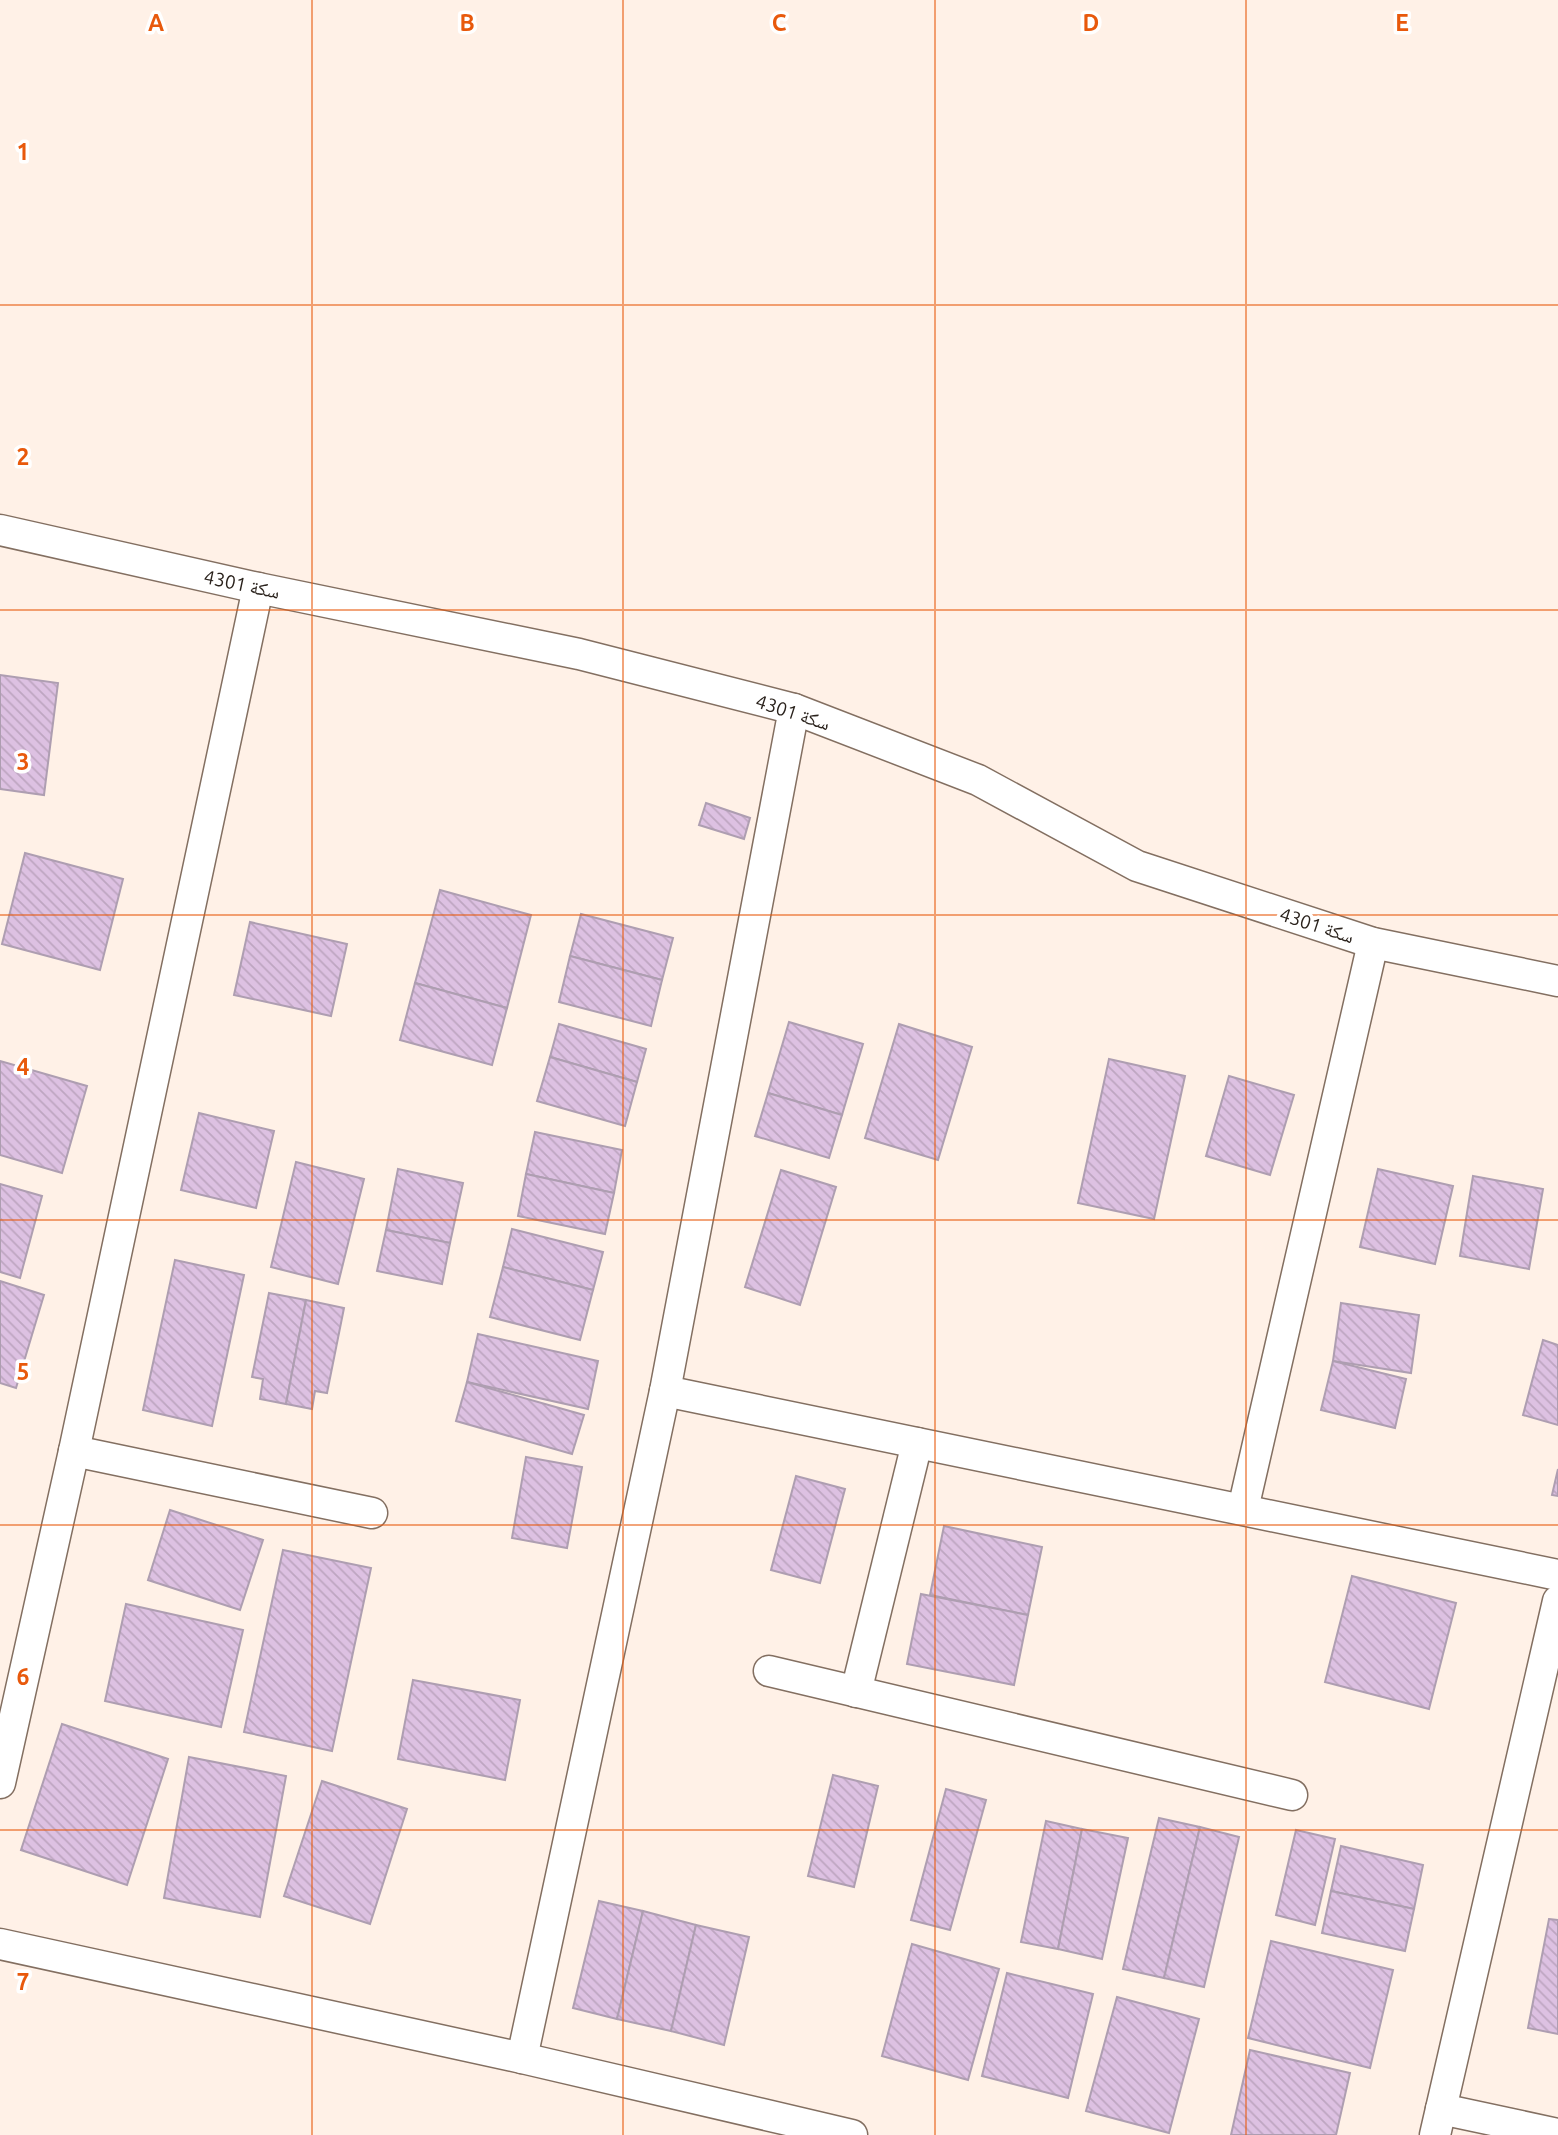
<svg xmlns="http://www.w3.org/2000/svg" width="1558" height="2135" font-family="Ubuntu,'Noto Naskh Arabic',sans-serif">
	<defs>
		<pattern id="building-back-hatch" width="6" height="6" patternUnits="userSpaceOnUse" patternTransform="scale(1.75)"><rect width="6" height="6" fill="#ddc1e2"/><path d="M-1 5l2 2M0 0l6 6M5-1l2 2" fill="none" stroke="#bea6c1"/></pattern>
	</defs>
	<rect width="100%" height="100%" fill="#fff1e7"/>
	<g fill="url(#building-back-hatch)" stroke="#ae9eb1" stroke-width="2">
		<path d="M0 675 58 683 44 795 0 789Z"/>
		<path d="M706 803 750 818 744 839 699 825Z"/>
		<path d="M25 853 123 879 100 970 2 944Z"/>
		<path d="M440 890 531 915 507 1008 415 983Z"/>
		<path d="M581 914 673 938 662 980 570 956Z"/>
		<path d="M250 922 347 944 331 1016 234 995Z"/>
		<path d="M570 956 662 980 651 1026 559 1002Z"/>
		<path d="M415 983 507 1008 492 1065 400 1040Z"/>
		<path d="M789 1022 863 1044 842 1115 768 1093Z"/>
		<path d="M559 1024 646 1049 637 1082 550 1057Z"/>
		<path d="M899 1024 972 1047 938 1160 865 1138Z"/>
		<path d="M550 1057 637 1082 625 1126 537 1101Z"/>
		<path d="M1109 1059 1185 1076 1154 1219 1078 1203Z"/>
		<path d="M0 1061 87 1086 62 1173 0 1155Z"/>
		<path d="M1229 1076 1294 1095 1270 1175 1206 1156Z"/>
		<path d="M768 1093 842 1115 829 1158 755 1136Z"/>
		<path d="M199 1113 274 1131 256 1208 181 1190Z"/>
		<path d="M535 1132 622 1150 614 1193 526 1174Z"/>
		<path d="M296 1162 364 1179 338 1284 271 1267Z"/>
		<path d="M398 1169 463 1183 450 1243 386 1230Z"/>
		<path d="M1378 1169 1453 1186 1435 1264 1360 1247Z"/>
		<path d="M781 1170 836 1187 800 1305 745 1287Z"/>
		<path d="M526 1174 614 1193 605 1234 518 1216Z"/>
		<path d="M1473 1176 1543 1189 1529 1269 1460 1256Z"/>
		<path d="M0 1184 42 1196 20 1278 0 1272Z"/>
		<path d="M512 1229 603 1252 593 1290 503 1267Z"/>
		<path d="M386 1230 450 1243 442 1284 377 1271Z"/>
		<path d="M175 1260 244 1275 212 1426 143 1410Z"/>
		<path d="M503 1267 593 1290 580 1340 490 1317Z"/>
		<path d="M0 1281 44 1295 16 1388 0 1383Z"/>
		<path d="M269 1293 306 1300 286 1404 260 1399 263 1379 252 1377Z"/>
		<path d="M306 1300 344 1308 327 1393 315 1391 312 1409 286 1404Z"/>
		<path d="M1341 1303 1419 1315 1411 1373 1333 1361Z"/>
		<path d="M478 1334 598 1361 588 1409 467 1382Z"/>
		<path d="M1543 1340 1558 1345V1425L1523 1415Z"/>
		<path d="M1333 1361 1406 1379 1395 1428 1321 1410Z"/>
		<path d="M467 1382 584 1415 572 1454 456 1421Z"/>
		<path d="M526 1457 582 1467 567 1548 512 1538Z"/>
		<path d="M1558 1469V1496L1552 1495Z"/>
		<path d="M796 1476 845 1489 820 1583 771 1570Z"/>
		<path d="M170 1510 263 1540 240 1610 148 1580Z"/>
		<path d="M944 1526 1042 1547 1028 1615 930 1595Z"/>
		<path d="M283 1550 371 1568 332 1751 244 1732Z"/>
		<path d="M1352 1576 1456 1603 1429 1709 1325 1682Z"/>
		<path d="M921 1594 1028 1615 1014 1685 907 1664Z"/>
		<path d="M126 1604 243 1630 221 1727 105 1701Z"/>
		<path d="M413 1680 520 1700 505 1780 398 1759Z"/>
		<path d="M62 1724 168 1759 127 1885 21 1850Z"/>
		<path d="M189 1757 286 1776 260 1917 164 1898Z"/>
		<path d="M833 1775 878 1786 854 1887 808 1876Z"/>
		<path d="M322 1781 407 1809 370 1924 284 1896Z"/>
		<path d="M946 1789 986 1800 950 1930 911 1920Z"/>
		<path d="M1159 1818 1200 1827 1164 1978 1123 1969Z"/>
		<path d="M1046 1821 1082 1829 1058 1949 1021 1942Z"/>
		<path d="M1200 1827 1239 1837 1204 1987 1164 1978Z"/>
		<path d="M1082 1829 1128 1838 1102 1959 1058 1949Z"/>
		<path d="M1296 1830 1335 1839 1315 1925 1276 1915Z"/>
		<path d="M1341 1846 1423 1865 1414 1909 1331 1891Z"/>
		<path d="M1331 1891 1414 1909 1405 1951 1322 1933Z"/>
		<path d="M599 1901 643 1911 617 2019 573 2008Z"/>
		<path d="M643 1911 696 1925 671 2031 617 2019Z"/>
		<path d="M1549 1919 1558 1920V2034L1528 2028Z"/>
		<path d="M696 1925 749 1937 724 2045 671 2031Z"/>
		<path d="M1271 1941 1393 1970 1370 2068 1248 2038Z"/>
		<path d="M912 1944 999 1969 968 2080 882 2056Z"/>
		<path d="M1007 1973 1093 1994 1068 2098 982 2076Z"/>
		<path d="M1117 1997 1199 2019 1169 2133 1086 2111Z"/>
		<path d="M1250 2050 1350 2073 1336 2135H1231Z"/>
	</g>
	<g fill="none" stroke-linecap="round" stroke-linejoin="round">
		<defs>
			<g id="street">
				<path d="M0 530 258 588 579 654 794 709 978 780 1137 866 1373 943 1558 981"/>
				<path d="M665 1391 1558 1575"/>
				<path d="M74 1451 372 1513"/>
				<path d="M1243 1509 1373 943"/>
				<path d="M769 1671 1292 1795"/>
				<path d="M856 1692 917 1443"/>
				<path d="M0 1783 74 1451 258 588"/>
				<path d="M0 1944 522 2058 852 2135"/>
				<path d="M522 2058 665 1391 794 709"/>
				<path d="M1441 2109 1558 2134"/>
				<path d="M1435 2135 1558 1601"/>
			</g>
		</defs>
		<use href="#street" stroke="#836f61" stroke-width="33"/>
		<use href="#street" stroke="#fff" stroke-width="30"/>
	</g>
	<path fill="none" stroke="#e8590c" stroke-width="2" stroke-opacity="0.55" d="M312 0V2135M623 0V2135M935 0V2135M1246 0V2135M0 305H1558M0 610H1558M0 915H1558M0 1220H1558M0 1525H1558M0 1830H1558"/>
	<g text-anchor="middle" dominant-baseline="central" stroke-width="7" stroke-linejoin="round" paint-order="stroke">
		<g font-size="19" fill="#2a221c" stroke="#fff">
			<text transform="translate(242 584) rotate(12)">سكة 4301</text>
			<text transform="translate(793 712) rotate(18)">سكة 4301</text>
			<text transform="translate(1317 925) rotate(18)">سكة 4301</text>
		</g>
	</g>
	<g font-size="23" text-anchor="middle" font-weight="bold" fill="#e8590c" stroke="#fff" stroke-width="7" stroke-linejoin="round" paint-order="stroke">
		<text x="156" y="31">A</text>
		<text x="467" y="31">B</text>
		<text x="779" y="31">C</text>
		<text x="1091" y="31">D</text>
		<text x="1402" y="31">E</text>
		<text x="23" y="160">1</text>
		<text x="23" y="465">2</text>
		<text x="23" y="770">3</text>
		<text x="23" y="1075">4</text>
		<text x="23" y="1380">5</text>
		<text x="23" y="1685">6</text>
		<text x="23" y="1990">7</text>
	</g>
</svg>
